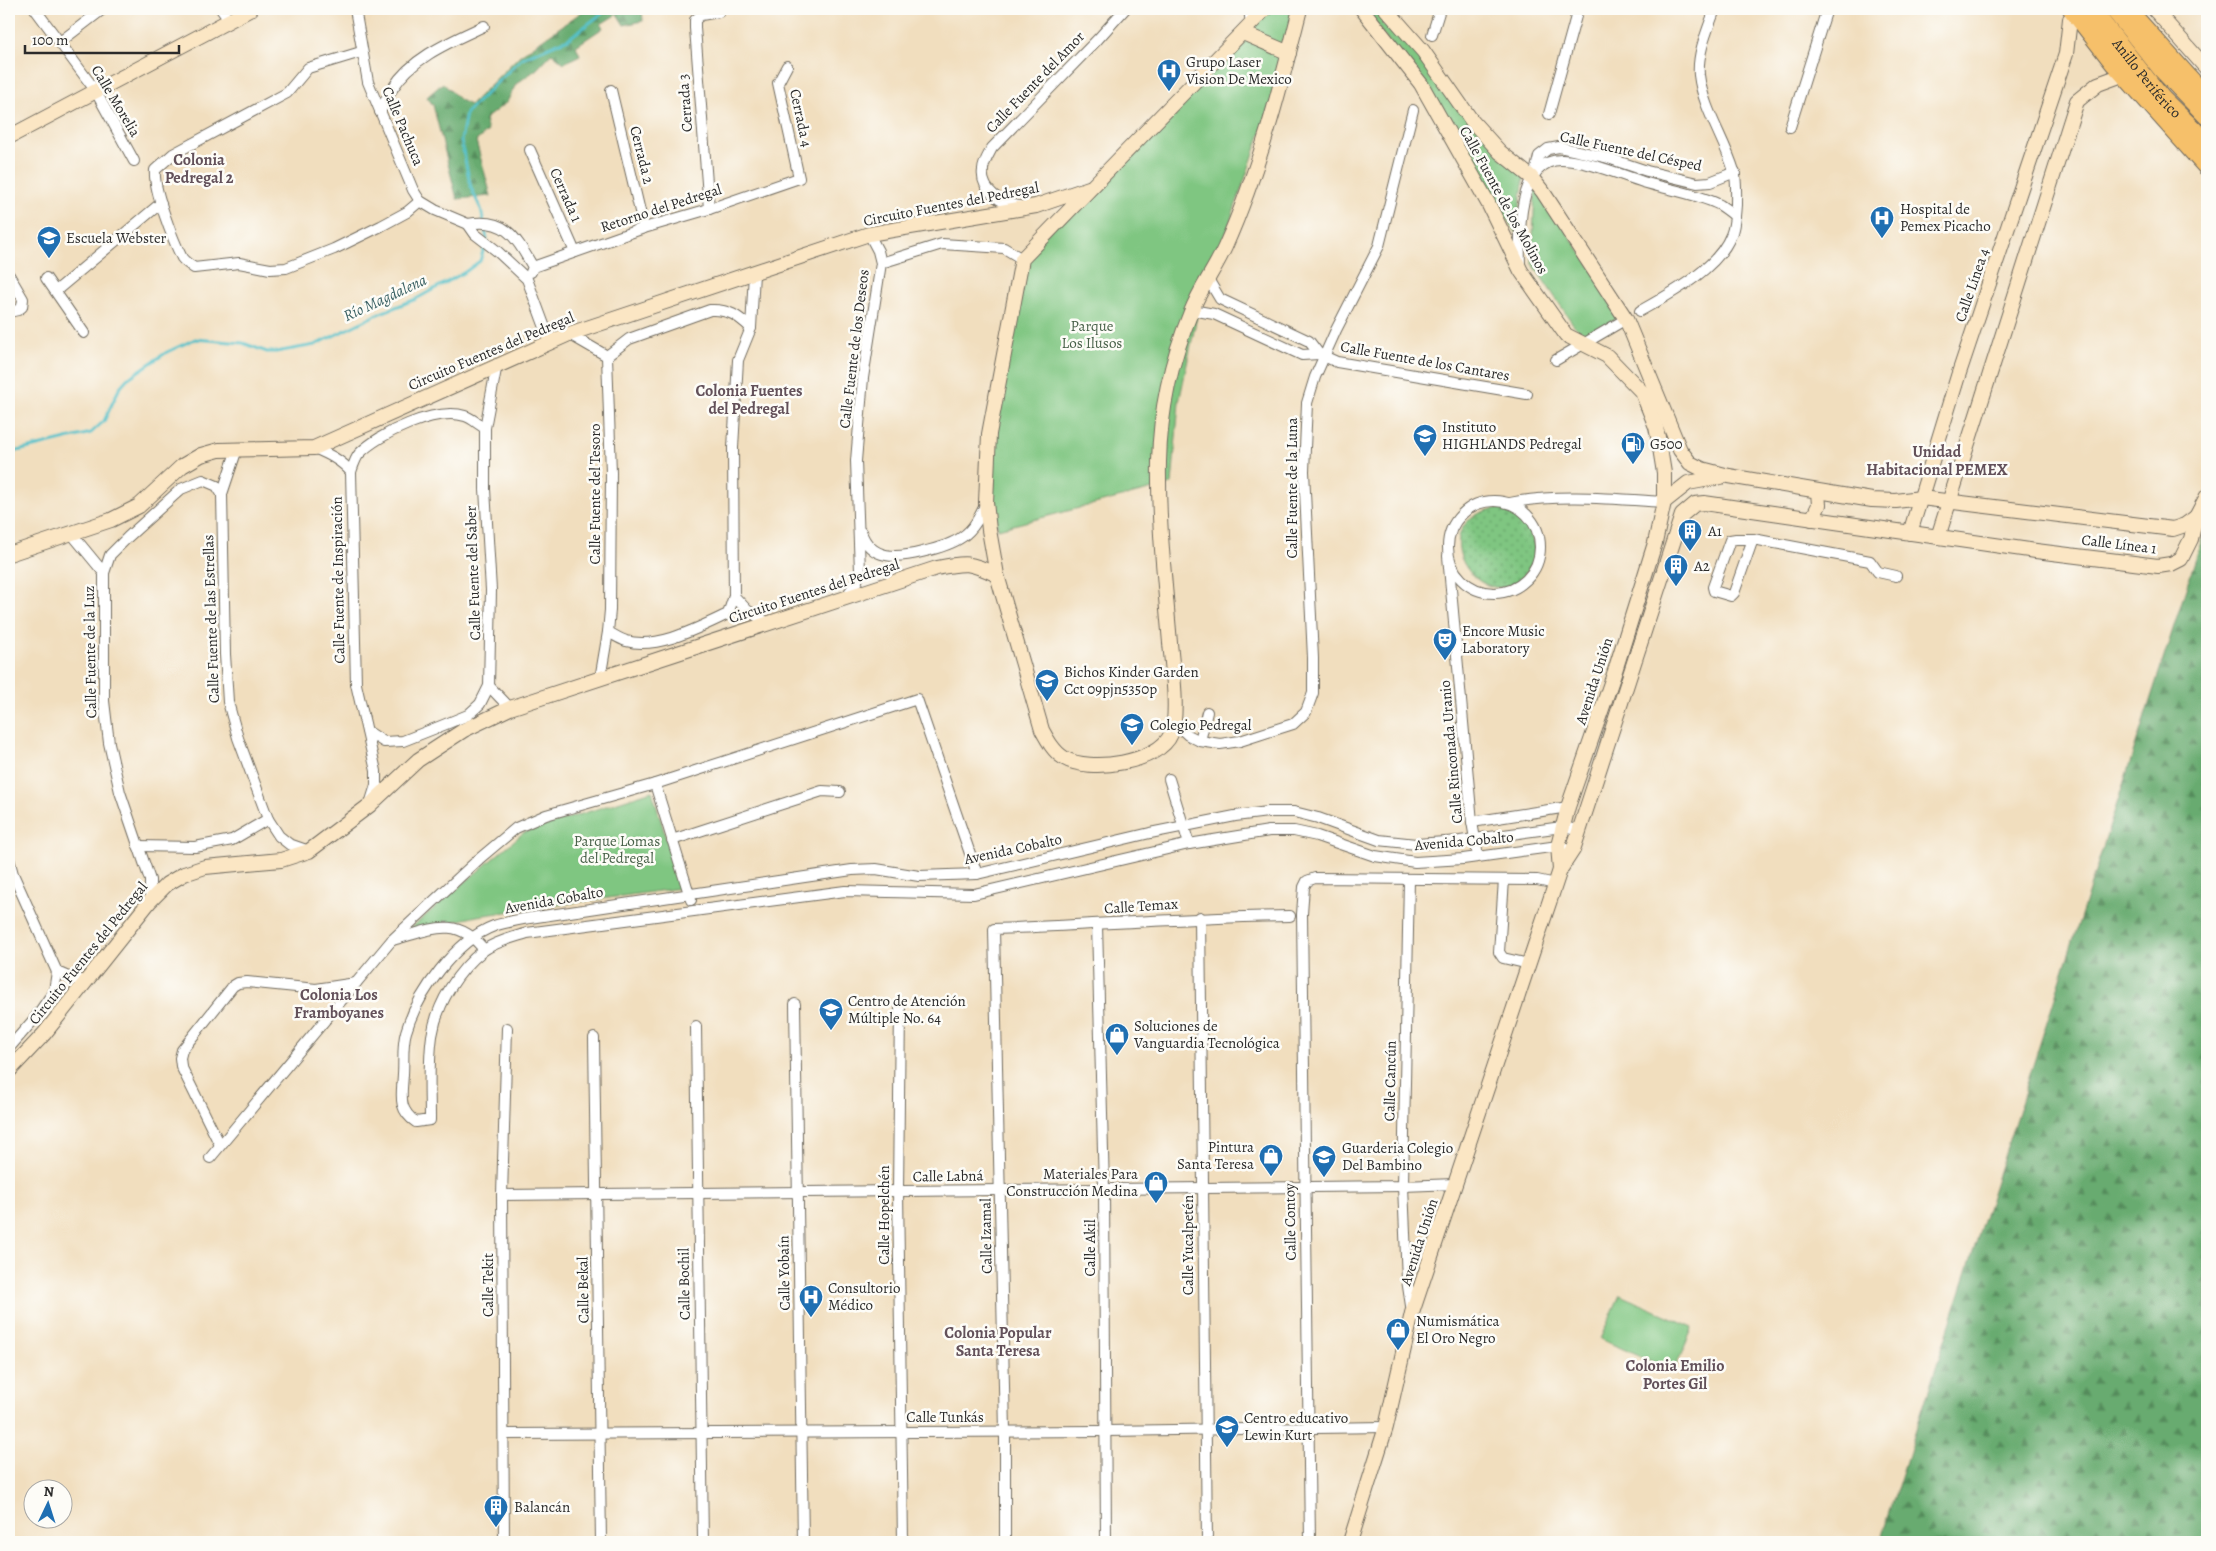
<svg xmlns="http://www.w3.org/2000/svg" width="2216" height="1551" font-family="Alegreya,serif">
	<defs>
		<pattern id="grass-dots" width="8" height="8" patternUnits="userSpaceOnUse" patternTransform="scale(1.25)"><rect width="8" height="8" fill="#7fc681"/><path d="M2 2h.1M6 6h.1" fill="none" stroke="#68a16a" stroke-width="1.8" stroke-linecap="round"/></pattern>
		<pattern id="forest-firs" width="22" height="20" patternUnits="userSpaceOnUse" patternTransform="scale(1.25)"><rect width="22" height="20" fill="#67ab6f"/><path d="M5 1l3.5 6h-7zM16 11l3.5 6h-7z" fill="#558b5b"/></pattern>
	</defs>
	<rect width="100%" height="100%" fill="#fdfcf7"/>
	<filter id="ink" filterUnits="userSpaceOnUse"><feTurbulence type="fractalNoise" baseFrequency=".02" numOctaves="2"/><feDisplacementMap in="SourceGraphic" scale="10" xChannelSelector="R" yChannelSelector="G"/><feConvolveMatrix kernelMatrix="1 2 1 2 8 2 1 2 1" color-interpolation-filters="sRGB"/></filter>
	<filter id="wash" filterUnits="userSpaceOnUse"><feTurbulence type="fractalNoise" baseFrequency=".0096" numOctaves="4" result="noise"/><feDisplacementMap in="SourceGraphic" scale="20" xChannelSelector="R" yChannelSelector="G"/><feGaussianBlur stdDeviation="1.12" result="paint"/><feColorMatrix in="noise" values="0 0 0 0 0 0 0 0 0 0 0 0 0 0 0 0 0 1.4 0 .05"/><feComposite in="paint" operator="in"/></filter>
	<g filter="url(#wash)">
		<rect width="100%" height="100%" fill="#f1debe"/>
		<path fill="url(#grass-dots)" stroke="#557856" d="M1499 508C1525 515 1545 545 1528 570 1486 629 1412 520 1499 508Z"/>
		<g fill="url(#forest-firs)" stroke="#496b4d">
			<path d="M586 9H642L643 21 624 25 617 14 601 24 603 28 576 46 580 55 564 63 552 53 537 69 516 84 507 102 485 119 488 131 476 141 491 196 457 199 433 105 427 97 443 83 460 100 470 105 519 56Z"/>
			<path d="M2207 523V1542H1880Z"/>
		</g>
		<g fill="#7fc681" stroke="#557856">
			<path d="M1266 9H1300L1289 53 1197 316 1179 402 1172 484 998 529 992 501 989 434 1022 259Z"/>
			<path d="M1365 9H1382L1524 178 1516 234 1463 149Z"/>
			<path d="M1535 187 1624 314 1587 337 1575 327 1532 263Z"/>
			<path d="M652 791 681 888 477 916 405 933 523 833Z"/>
			<path d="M1620 1295 1693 1327 1674 1371 1600 1339Z"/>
		</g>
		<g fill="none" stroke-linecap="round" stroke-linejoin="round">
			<g stroke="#51bfc7" stroke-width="3">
				<path d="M487 239 481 209 471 188 461 141 466 113 522 58 568 39 608 9"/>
				<path d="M9 453 91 433 104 421 120 387 127 379 167 352 195 339 243 343 267 352H276L315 345 378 314 416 299 465 272 480 261 485 245"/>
			</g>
		</g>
	</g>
	<g filter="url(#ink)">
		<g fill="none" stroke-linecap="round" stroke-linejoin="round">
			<defs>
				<g id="street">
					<path d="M35 9 95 90 134 161"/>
					<path d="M221 9 229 20"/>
					<path d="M355 9 368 82 413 190 420 201 435 210 468 224 475 234 497 251 527 279 550 341"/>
					<path d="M1249 9 1251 24"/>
					<path d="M1432 35 1440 9"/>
					<path d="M60 42 103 9"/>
					<path d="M361 52 308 68 287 93 173 154 155 170C153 189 173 240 182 258 185 262 190 265 194 268L239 263 270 269 286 268 334 249 381 226 407 212 420 201"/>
					<path d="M611 90 644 228"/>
					<path d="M380 112C384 104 388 95 393 88 412 57 452 41 484 26"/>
					<path d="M1549 114 1578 9"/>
					<path d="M1790 127 1827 9"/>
					<path d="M530 150 575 252"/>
					<path d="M1535 173 1539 156 1548 149 1559 147 1605 157 1647 171 1697 183 1710 182 1735 172"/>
					<path d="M1020 206C1002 205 980 190 983 170 983 163 989 154 992 148L1098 39 1125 9"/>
					<path d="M709 209 695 28V20L701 15 719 12"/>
					<path d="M468 224C506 217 516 238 533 267L531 272"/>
					<path d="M881 263 942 244 1004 248 1022 259"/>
					<path d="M1520 265C1519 235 1517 159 1562 160 1589 161 1618 174 1643 182 1666 189 1699 194 1720 205 1725 208 1730 212 1735 216"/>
					<path d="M533 267 644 228 709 209 799 178 778 83 787 66"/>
					<path d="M754 273 751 328 738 360 733 448 734 596 747 610 768 623"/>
					<path d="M9 275 23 299 22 307 18 310 9 312"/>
					<path d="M46 278 84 333"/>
					<path d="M1208 279 1220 299 1309 341 1319 354 1337 362 1527 394"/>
					<path d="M57 290 161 203"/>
					<path d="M1192 310 1214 314 1302 355 1319 354"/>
					<path d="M1640 311C1670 294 1718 269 1731 235 1735 226 1735 215 1736 205 1736 194 1737 181 1734 171 1724 138 1703 109 1699 75 1697 53 1708 29 1715 9"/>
					<path d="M569 334 607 356"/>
					<path d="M1556 360 1626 319"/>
					<path d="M314 448C328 454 341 460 351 472L356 684 376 771V785L370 804"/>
					<path d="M237 449 222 494 225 654 228 702 238 738 268 819 279 836 289 844 309 851"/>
					<path d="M351 472C353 466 355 459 359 454 379 433 436 407 465 416 472 418 479 425 485 428"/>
					<circle cx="1494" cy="547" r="46"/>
					<path d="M1510 503C1556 493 1616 499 1664 502"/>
					<path d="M861 532C871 561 898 558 922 552 935 549 951 545 962 537 974 529 980 516 986 503"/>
					<path d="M71 533 104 573V701L109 743 120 792 150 880V901"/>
					<path d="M1753 539 1734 593 1731 596 1714 591 1713 587 1730 540 1736 539H1753L1870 561 1878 572 1896 576"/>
					<path d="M1448 556 1472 822 1478 856"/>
					<path d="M104 573 110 555 128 537 181 489 203 480 217 486 222 494"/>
					<path d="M846 597 857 581 860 571 856 461 863 378 881 263 878 251 869 234"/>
					<path d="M608 632C614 635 620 639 626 641 658 650 700 627 728 614L734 596"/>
					<path d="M600 679 608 632 610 610 611 473 607 356 629 339 710 310C729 309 738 316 751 328"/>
					<path d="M489 686 510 708"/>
					<path d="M1174 722 1188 735 1200 741 1220 744 1240 741 1293 724 1306 712 1313 693V658L1304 471 1307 403 1315 377 1336 330 1379 246 1413 110"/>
					<path d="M367 731 384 742 403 741 441 726 468 715 480 704 489 686 491 590 485 489V428L497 364"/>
					<path d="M1200 741 1207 712"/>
					<path d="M1169 779 1189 844"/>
					<path d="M655 784 691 900"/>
					<path d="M1472 822 1568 807"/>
					<path d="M672 840 822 791 840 792"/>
					<path d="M138 846 195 847 232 840 268 819"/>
					<path d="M1564 848 1558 846 1463 859 1415 862 1375 856 1317 836 1294 831H1269L1189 844 974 894 845 891 527 933C512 938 497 941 484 950 458 970 437 1003 432 1036 428 1063 430 1092 430 1120L416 1122C397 1109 402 1095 403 1074 404 1061 402 1045 406 1032 417 994 456 940 494 926 503 923 513 921 523 919L852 870 876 869 919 876 977 874 1150 833 1235 816 1268 812H1294L1318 818 1379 840 1416 844 1460 841 1562 827 1578 830"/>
					<path d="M9 859 13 874 57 972 73 979 86 981"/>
					<path d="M1409 879 1403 1186 1407 1280 1412 1312"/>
					<path d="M1504 880 1499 952 1503 958 1529 964"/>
					<path d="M1200 917 1207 1542"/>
					<path d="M1097 925 1104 1189 1106 1542"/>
					<path d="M393 940C430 930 457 914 484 950"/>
					<path d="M795 1004 803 1542"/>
					<path d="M900 1008 898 1191 903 1542"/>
					<path d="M696 1026 703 1542"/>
					<path d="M594 1038 601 1542"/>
					<path d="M9 1048 36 1017 54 991 57 972"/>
					<path d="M220 1145 181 1066 180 1058 182 1050 233 986 238 983 247 982 316 989 356 983"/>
					<path d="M210 1158 391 941 479 859 516 828 546 815 655 784 917 699 977 874"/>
					<path d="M502 1195 1403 1186 1455 1184"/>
					<path d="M504 1434 1106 1431 1386 1427"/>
					<path d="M504 1542 502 1195 507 1028"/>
					<path d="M1005 1542V1432L994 929C1093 925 1191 917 1290 916"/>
					<path d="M1310 1542 1302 914 1304 887 1307 881 1315 878 1537 880 1556 884"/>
				</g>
				<g id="secondary">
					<path d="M1265 9 1022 259 989 434 986 502 989 530 997 575 1042 730C1048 741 1054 752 1064 758 1089 773 1159 763 1171 734 1179 715 1172 665 1170 643 1165 583 1158 523 1159 462 1160 411 1172 358 1191 312 1200 289 1215 269 1225 247 1259 171 1280 89 1300 9"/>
					<path d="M1362 9 1421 84 1488 203 1521 271 1566 335 1607 356 1642 392 1656 427 1659 442 1664 473V502L1655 543 1614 674 1568 807 1558 846 1560 870"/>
					<path d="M1386 9 1423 51 1472 121 1500 152 1531 177 1543 192 1626 319 1680 450 1690 463 1702 469 1729 476 1872 500 1896 501 1921 498 2173 529 2185 525 2196 517"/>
					<path d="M2154 9 2207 69"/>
					<path d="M1243 33 1289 53"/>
					<path d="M9 137 251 9"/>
					<path d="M1664 502 1688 483 1721 477"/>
					<path d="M1812 519 1819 505 1818 492"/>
					<path d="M1910 533 1958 376 2066 54 2070 19"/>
					<path d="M1938 537 2077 101 2098 84 2117 77"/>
					<path d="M9 554 111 520 139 506 182 466 201 455 219 450 314 448 569 334 869 234 1036 206 1089 188"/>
					<path d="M9 1071 44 1034 150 901 167 884 184 874 205 867 281 860 309 851 370 805 418 760 464 730 510 708 937 568C966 562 970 562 997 575"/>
					<path d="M1350 1542 1386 1427 1412 1313 1560 870 1573 850 1682 515 1695 504 1704 503 2036 551 2158 566 2171 564 2181 559 2191 539 2196 517 2207 496"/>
				</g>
				<g id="highway">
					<path d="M2072 9 2114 63 2207 167"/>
					<path id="s1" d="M2091 9 2162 99 2207 143"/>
					<path d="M2114 9 2161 68 2207 116"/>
					<path d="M2134 17 2207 98"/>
				</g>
			</defs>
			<use href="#street" stroke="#706a5e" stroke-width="12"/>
			<use href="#secondary" stroke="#706a5e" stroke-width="16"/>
			<use href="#highway" stroke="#706a5e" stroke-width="20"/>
			<use href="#street" stroke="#fff" stroke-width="10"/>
			<use href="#secondary" stroke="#fbe6c4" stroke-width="14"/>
			<use href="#highway" stroke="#f6c06b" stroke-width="18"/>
		</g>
	</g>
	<defs>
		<symbol id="hospital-pin" viewBox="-11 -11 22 30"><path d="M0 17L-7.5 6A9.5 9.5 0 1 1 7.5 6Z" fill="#1f6fb2" stroke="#fdfcf7"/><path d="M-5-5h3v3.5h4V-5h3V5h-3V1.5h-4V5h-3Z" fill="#fff"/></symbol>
		<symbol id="school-pin" viewBox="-11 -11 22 30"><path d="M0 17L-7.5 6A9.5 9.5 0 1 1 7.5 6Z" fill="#1f6fb2" stroke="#fdfcf7"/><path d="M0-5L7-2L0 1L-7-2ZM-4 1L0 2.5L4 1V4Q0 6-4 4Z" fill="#fff"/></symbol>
		<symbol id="fuel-pin" viewBox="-11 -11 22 30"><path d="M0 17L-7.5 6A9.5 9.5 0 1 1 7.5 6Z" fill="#1f6fb2" stroke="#fdfcf7"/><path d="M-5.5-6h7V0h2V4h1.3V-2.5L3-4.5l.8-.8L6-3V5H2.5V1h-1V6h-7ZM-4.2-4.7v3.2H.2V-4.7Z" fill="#fff"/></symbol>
		<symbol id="building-pin" viewBox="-11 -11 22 30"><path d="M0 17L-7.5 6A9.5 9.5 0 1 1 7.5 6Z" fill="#1f6fb2" stroke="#fdfcf7"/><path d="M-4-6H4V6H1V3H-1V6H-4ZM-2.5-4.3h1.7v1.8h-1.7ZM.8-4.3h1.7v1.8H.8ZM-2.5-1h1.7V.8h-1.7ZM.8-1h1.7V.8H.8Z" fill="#fff"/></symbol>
		<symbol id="theatre-pin" viewBox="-11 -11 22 30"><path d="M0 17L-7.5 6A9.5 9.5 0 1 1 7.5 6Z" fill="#1f6fb2" stroke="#fdfcf7"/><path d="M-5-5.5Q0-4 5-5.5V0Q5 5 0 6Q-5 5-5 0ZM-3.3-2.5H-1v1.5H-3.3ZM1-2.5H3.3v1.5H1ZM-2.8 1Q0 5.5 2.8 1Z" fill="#fff"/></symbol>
		<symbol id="shop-pin" viewBox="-11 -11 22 30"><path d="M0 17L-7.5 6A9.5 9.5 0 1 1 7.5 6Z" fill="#1f6fb2" stroke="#fdfcf7"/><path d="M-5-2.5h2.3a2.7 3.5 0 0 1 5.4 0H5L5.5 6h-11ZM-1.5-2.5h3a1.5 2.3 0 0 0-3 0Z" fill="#fff"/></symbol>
	</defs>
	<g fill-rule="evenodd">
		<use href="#hospital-pin" x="1155" y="57" width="28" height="38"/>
		<use href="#hospital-pin" x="1868" y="204" width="28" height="38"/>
		<use href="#school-pin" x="35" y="224" width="28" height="38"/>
		<use href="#school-pin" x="1411" y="422" width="28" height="38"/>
		<use href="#fuel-pin" x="1619" y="430" width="28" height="38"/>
		<use href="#building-pin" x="1676" y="517" width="28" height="38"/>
		<use href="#building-pin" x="1662" y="552" width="28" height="38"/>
		<use href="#theatre-pin" x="1431" y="626" width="28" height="38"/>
		<use href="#school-pin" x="1033" y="667" width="28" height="38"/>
		<use href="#school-pin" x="1118" y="711" width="28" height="38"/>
		<use href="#school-pin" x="817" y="996" width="28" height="38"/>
		<use href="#shop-pin" x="1103" y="1021" width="28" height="38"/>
		<use href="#shop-pin" x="1257" y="1142" width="28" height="38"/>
		<use href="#school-pin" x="1310" y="1143" width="28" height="38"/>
		<use href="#shop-pin" x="1142" y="1169" width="28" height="38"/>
		<use href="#hospital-pin" x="797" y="1283" width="28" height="38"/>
		<use href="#shop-pin" x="1384" y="1316" width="28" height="38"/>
		<use href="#school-pin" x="1213" y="1413" width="28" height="38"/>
		<use href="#building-pin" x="482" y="1493" width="28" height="38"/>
	</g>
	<g text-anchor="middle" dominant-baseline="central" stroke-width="5" stroke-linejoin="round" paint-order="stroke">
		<g font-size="15" fill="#2b2b2b" stroke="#fdfcf7" text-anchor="start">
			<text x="1186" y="62">Grupo Laser<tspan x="1186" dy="17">Vision De Mexico</tspan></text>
			<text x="1900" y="209">Hospital de<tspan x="1900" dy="17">Pemex Picacho</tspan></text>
			<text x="66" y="238">Escuela Webster</text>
			<text x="1442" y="427">Instituto<tspan x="1442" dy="17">HIGHLANDS Pedregal</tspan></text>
			<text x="1650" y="444">G500</text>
			<text x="1708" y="531">A1</text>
			<text x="1694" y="566">A2</text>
			<text x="1462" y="631">Encore Music<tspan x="1462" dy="17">Laboratory</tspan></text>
			<text x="1064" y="672">Bichos Kinder Garden<tspan x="1064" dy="17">Cct 09pjn5350p</tspan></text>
			<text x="1150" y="725">Colegio Pedregal</text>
			<text x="848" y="1001">Centro de Atención<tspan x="848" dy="17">Múltiple No. 64</tspan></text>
			<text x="1134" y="1026">Soluciones de<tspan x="1134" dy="17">Vanguardia Tecnológica</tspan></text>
			<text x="1254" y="1147" text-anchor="end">Pintura<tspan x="1254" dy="17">Santa Teresa</tspan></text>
			<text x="1342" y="1148">Guarderia Colegio<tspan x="1342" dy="17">Del Bambino</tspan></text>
			<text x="1138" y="1174" text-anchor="end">Materiales Para<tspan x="1138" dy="17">Construcción Medina</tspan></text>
			<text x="828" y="1288">Consultorio<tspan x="828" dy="17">Médico</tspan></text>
			<text x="1416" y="1321">Numismática<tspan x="1416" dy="17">El Oro Negro</tspan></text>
			<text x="1244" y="1418">Centro educativo<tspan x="1244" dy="17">Lewin Kurt</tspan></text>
			<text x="514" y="1507">Balancán</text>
		</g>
		<g font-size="15" fill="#2b2b2b" stroke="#fdfcf7">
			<text stroke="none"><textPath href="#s1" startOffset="89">Anillo Periférico</textPath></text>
			<text transform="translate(1035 82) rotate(-46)">Calle Fuente del Amor</text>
			<text transform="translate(116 101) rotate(59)">Calle Morelia</text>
			<text transform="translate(685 103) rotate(-94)">Cerrada 3</text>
			<text transform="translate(801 118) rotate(78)">Cerrada 4</text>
			<text transform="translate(403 126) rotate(67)">Calle Pachuca</text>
			<text transform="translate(1631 151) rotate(12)">Calle Fuente del Césped</text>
			<text transform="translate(642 155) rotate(76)">Cerrada 2</text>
			<text transform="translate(566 195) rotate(66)">Cerrada 1</text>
			<text transform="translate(1504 200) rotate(61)">Calle Fuente de los Molinos</text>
			<text transform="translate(951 204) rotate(-11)">Circuito Fuentes del Pedregal</text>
			<text transform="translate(661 208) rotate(-18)">Retorno del Pedregal</text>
			<text transform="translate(1972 285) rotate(-71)">Calle Línea 4</text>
			<text transform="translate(854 349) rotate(-83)">Calle Fuente de los Deseos</text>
			<text transform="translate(491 351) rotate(-23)">Circuito Fuentes del Pedregal</text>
			<text transform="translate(1425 361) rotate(10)">Calle Fuente de los Cantares</text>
			<text transform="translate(1292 488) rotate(-90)">Calle Fuente de la Luna</text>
			<text transform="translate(595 494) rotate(-90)">Calle Fuente del Tesoro</text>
			<text transform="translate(2119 544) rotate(7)">Calle Línea 1</text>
			<text transform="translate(473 573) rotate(-92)">Calle Fuente del Saber</text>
			<text transform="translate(338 580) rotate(-91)">Calle Fuente de Inspiración</text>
			<text transform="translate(814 591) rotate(-18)">Circuito Fuentes del Pedregal</text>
			<text transform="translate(211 619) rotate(-92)">Calle Fuente de las Estrellas</text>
			<text transform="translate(90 652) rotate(-91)">Calle Fuente de la Luz</text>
			<text transform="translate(1594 681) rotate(-72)">Avenida Unión</text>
			<text transform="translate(1451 752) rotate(-95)">Calle Rinconada Uranio</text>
			<text transform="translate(1464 841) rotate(-5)">Avenida Cobalto</text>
			<text transform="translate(1013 849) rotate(-12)">Avenida Cobalto</text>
			<text transform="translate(554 900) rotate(-10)">Avenida Cobalto</text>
			<text transform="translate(1141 906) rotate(-4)">Calle Temax</text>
			<text transform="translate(88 953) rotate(-51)">Circuito Fuentes del Pedregal</text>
			<text transform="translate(1390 1081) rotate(-89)">Calle Cancún</text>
			<text transform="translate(948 1176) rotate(-1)">Calle Labná</text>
			<text transform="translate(884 1215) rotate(-90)">Calle Hopelchén</text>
			<text transform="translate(1290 1222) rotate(-91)">Calle Contoy</text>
			<text transform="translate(986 1236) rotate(-91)">Calle Izamal</text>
			<text transform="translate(1419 1242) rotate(-72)">Avenida Unión</text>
			<text transform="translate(1188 1245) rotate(-90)">Calle Yucalpetén</text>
			<text transform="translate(1090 1248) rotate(-90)">Calle Akil</text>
			<text transform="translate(784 1273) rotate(-91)">Calle Yobaín</text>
			<text transform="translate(684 1284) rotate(-91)">Calle Bochil</text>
			<text transform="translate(488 1285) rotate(-90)">Calle Tekit</text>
			<text transform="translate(583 1290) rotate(-91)">Calle Bekal</text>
			<text x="945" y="1417">Calle Tunkás</text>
		</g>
		<g font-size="15" fill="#486149" stroke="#fdfcf7">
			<text x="1092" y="326">Parque<tspan x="1092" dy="17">Los Ilusos</tspan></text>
			<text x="617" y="841">Parque Lomas<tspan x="617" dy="17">del Pedregal</tspan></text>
		</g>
		<g font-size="16" font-weight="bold" fill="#63515a" stroke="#fdfcf7">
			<text x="199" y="160">Colonia<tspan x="199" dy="18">Pedregal 2</tspan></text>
			<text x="749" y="391">Colonia Fuentes<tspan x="749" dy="18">del Pedregal</tspan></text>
			<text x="1937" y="452">Unidad<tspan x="1937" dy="18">Habitacional PEMEX</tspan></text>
			<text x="339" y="995">Colonia Los<tspan x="339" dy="18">Framboyanes</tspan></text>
			<text x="998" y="1333">Colonia Popular<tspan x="998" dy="18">Santa Teresa</tspan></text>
			<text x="1675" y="1366">Colonia Emilio<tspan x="1675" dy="18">Portes Gil</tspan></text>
		</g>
		<g font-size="16" font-style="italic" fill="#385f62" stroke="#fdfcf7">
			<text transform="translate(385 298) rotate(-25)">Río Magdalena</text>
		</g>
	</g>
	<rect width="2216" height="1551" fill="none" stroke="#fdfcf7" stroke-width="30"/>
	<g transform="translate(48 1504) rotate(4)"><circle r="24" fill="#fdfcf7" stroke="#a9a8a5"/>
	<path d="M0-4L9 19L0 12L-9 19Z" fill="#1f6fb2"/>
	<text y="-8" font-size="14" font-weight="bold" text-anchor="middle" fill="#2b2b2b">N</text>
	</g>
	<path d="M25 45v8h154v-8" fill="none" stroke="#2b2b2b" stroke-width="2.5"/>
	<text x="32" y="45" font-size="15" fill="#2b2b2b" stroke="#fdfcf7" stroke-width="4" paint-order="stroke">100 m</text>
</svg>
